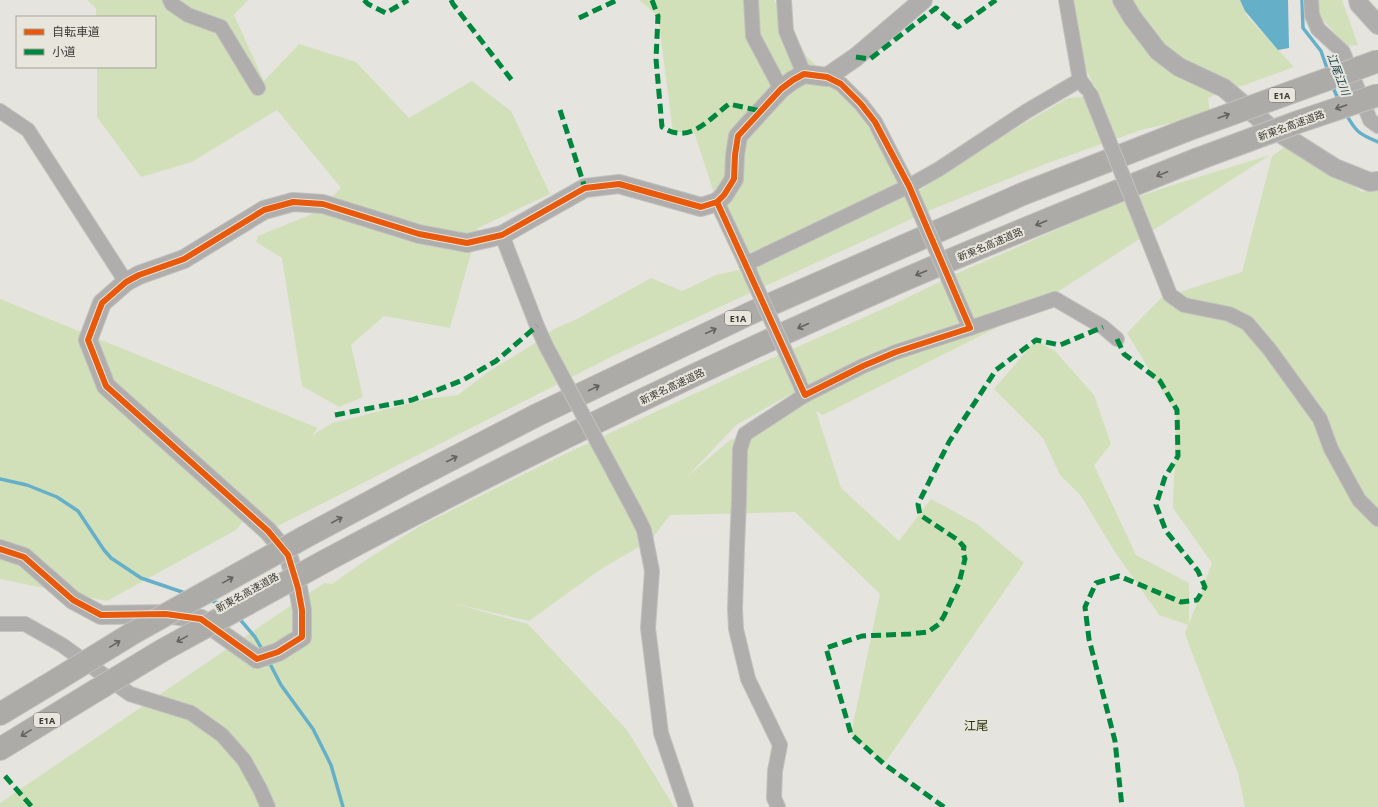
<svg xmlns="http://www.w3.org/2000/svg" width="1378" height="807" font-family="'Noto Sans','Noto Sans JP',sans-serif">
	<rect width="100%" height="100%" fill="#e5e4df"/>
	<g fill="#d2e0ba" fill-rule="evenodd">
		<path d="M87 0H248L234 15 264 81 299 44 356 62 409 118 472 81 511 111 550 194 478 228 450 328 384 316 351 345 363 397 339 407 302 386 282 258 256 242 258 236 317 212 341 188 277 110 192 162 141 177 97 117V67H155V17H96V8Z"/>
		<path d="M639 0H774L807 57 843 89 905 183 746 264 717 202 694 132H673L658 16Z"/>
		<path d="M1070 0H1240L1247 16 1294 67 1242 86 1234 87 1208 98 1210 114 1141 130 1048 163 940 206 617 354 278 526 252 510 236 530 107 601 0 579V299L318 428 311 436 332 423 345 420 426 399 458 395 488 372 540 340 554 329 577 319 651 278 682 291 716 275 764 264 922 189 973 153 1068 98 1098 96 1082 60Z"/>
		<path d="M1317 0H1342L1358 45 1346 46 1319 15Z"/>
		<path d="M1289 144 1362 192 1378 188V807H1245L1238 773 1185 634 1188 625 1159 615 1115 552 1081 496 1060 475 1043 438 994 389 1036 340 1056 352 1094 395 1111 444 1094 465 1136 555 1189 583V624L1212 563 1173 508 1176 414 1127 333 1161 298 1242 272 1272 156Z"/>
		<path d="M1270 155 1020 316 823 415 816 411 841 488 899 541 931 499 977 524 1024 563 884 764 851 734 880 594 795 512 670 515 651 540 601 569 529 621 452 603 528 624 627 730 674 807H0V803L324 583 332 584 369 558 420 526 522 475 565 454 752 367 892 305 960 272 1116 204 1182 182ZM791 394 806 405 729 441 688 476 736 425Z"/>
	</g>
	<path fill="#65afc9" d="M1240 0H1288L1289 48 1278 50 1245 11Z"/>
	<g fill="none" stroke-linecap="round" stroke-linejoin="round">
		<g stroke="#65afc9" stroke-width="3.5">
			<path d="M1302 0 1303 28 1321 51 1328 71"/>
			<path d="M1332 85 1339 101"/>
			<path d="M1346 114C1356 132 1359 134 1378 142"/>
			<path d="M0 479 27 485 57 497 78 511 104 550 111 558 141 578 188 594"/>
			<path d="M209 600 221 604 226 607"/>
			<path d="M238 617 255 637 263 651"/>
			<path d="M269 662 281 685 313 729 331 765 343 807"/>
		</g>
		<defs>
			<g id="minor">
				<path d="M170 0 172 4 188 15 221 27 258 88"/>
				<path d="M751 0 753 36 781 89"/>
				<path d="M784 0 786 31 804 74"/>
				<path d="M1066 0 1080 80 1086 88"/>
				<path d="M1311 0 1312 15 1318 29 1343 52 1370 120 1378 126"/>
				<path d="M827 77 841 84 861 104 875 122 912 194"/>
				<path d="M0 111 28 130 126 282"/>
				<path d="M717 202 750 272"/>
				<path d="M502 235 537 326 546 346"/>
				<path d="M746 264 909 186 939 169 1027 111 1080 80"/>
				<path d="M1165 282 1170 295 1184 305 1229 314 1247 323 1270 350 1320 419 1331 449 1359 500 1378 519"/>
				<path d="M970 328 1055 299 1103 327 1117 339"/>
				<path d="M801 387 805 395 863 366 896 352 970 328 965 317"/>
				<path d="M634 510 644 530 652 571 648 628 661 733 686 807"/>
				<path d="M0 624H25L62 645 130 694 191 713 222 735 244 760 260 789 268 807"/>
				<path d="M778 807 774 798 775 771 780 745 748 679 736 629 735 609 737 547 739 500 740 449 745 434 805 395"/>
			</g>
			<g id="tertiary">
				<path d="M1122 0 1132 17 1158 51 1179 67 1224 88 1267 125 1335 168 1370 182 1378 181"/>
				<path d="M1358 0 1359 4 1378 25"/>
				<path d="M0 549 24 557 73 600 101 615 166 614 201 619 257 659 278 652 302 637V610L298 588 288 555 268 531 106 386 88 340 102 303 126 282 139 275 184 259 264 210 293 202 323 204 419 234 467 243 502 235 585 188 619 184 701 207 717 202 724 195 734 179 735 155 738 136 781 89 793 80 804 74 827 77 856 57 923 0"/>
			</g>
			<g id="motorway">
				<path d="M303 538 415 478 537 415 753 312 1025 193 1187 130"/>
				<path d="M327 560C514 460 705 367 899 282 998 239 1098 199 1198 159"/>
				<path d="M0 714 58 679"/>
				<path d="M0 749 95 691"/>
			</g>
		</defs>
		<use href="#minor" stroke="#c2c1be" stroke-width="16"/>
		<use href="#tertiary" stroke="#c2c1be" stroke-width="20"/>
		<use href="#motorway" stroke="#c2c1be" stroke-width="24"/>
		<use href="#minor" stroke="#afaeac" stroke-width="14"/>
		<use href="#tertiary" stroke="#afaeac" stroke-width="18"/>
		<use href="#motorway" stroke="#acaba8" stroke-width="22"/>
		<defs>
			<g id="minor-bridge">
				<path d="M1090 93 1165 282"/>
				<path d="M912 194 965 317"/>
				<path d="M750 273 800 384"/>
				<path d="M546 346 634 510"/>
			</g>
			<g id="motorway-bridge">
				<path d="M1187 130 1378 61"/>
				<path d="M1198 159 1298 122 1378 95"/>
				<path d="M58 679 133 633 303 538"/>
				<path d="M95 691 163 650 327 560"/>
			</g>
		</defs>
		<use href="#minor-bridge" stroke="#c2c1be" stroke-width="16" stroke-linecap="butt"/>
		<use href="#motorway-bridge" stroke="#c2c1be" stroke-width="24" stroke-linecap="butt"/>
		<use href="#minor-bridge" stroke="#afaeac" stroke-width="14"/>
		<use href="#motorway-bridge" stroke="#acaba8" stroke-width="22"/>
		<g stroke="#00873e" stroke-width="5" stroke-dasharray="10 5" stroke-linecap="butt">
			<path d="M364 0 368 4 386 13 408 0"/>
			<path d="M451 0 453 4 514 83"/>
			<path d="M652 0 658 16 656 59 662 127C689 145 708 120 729 104L761 111"/>
			<path d="M579 18 617 0"/>
			<path d="M856 57 870 59 936 8 958 27 996 0"/>
			<path d="M560 110 585 188"/>
			<path d="M1117 339 1124 354 1160 381 1177 410 1178 456 1165 477 1156 505 1166 531 1198 571 1205 587 1197 600 1181 602 1119 576 1096 583 1085 607 1089 639 1115 741 1122 807"/>
			<path d="M335 415 412 400 463 380 496 361 537 326"/>
			<path d="M5 776 32 807"/>
			<path d="M944 807 884 764 851 734 826 648 862 636 910 634 928 632 939 624 944 616 959 583 965 559 963 552 964 547 958 540 920 515 918 504 949 442 996 370 1036 340 1060 345 1103 327"/>
		</g>
		<defs>
			<path id="cycleway" d="M0 549 24 557 73 600 101 615 166 614 201 619 257 659 278 652 302 637V610L298 588 288 555 268 531 106 386 88 340 102 303 126 282 139 275 184 259 264 210 293 202 323 204 419 234 467 243 502 235 585 188 619 184 701 207 717 202 724 195 734 179 735 155 738 136 781 89 793 80 804 74 827 77 841 84 861 104 875 122 909 186 970 328 896 352 863 366 805 395 717 202"/>
		</defs>
		<use href="#cycleway" stroke="#e8e6dc" stroke-width="8"/>
		<use href="#cycleway" stroke="#e8590c" stroke-width="6"/>
	</g>
	<defs><path id="oneway-shaft" d="M-6 0H5M1.5-3L5.5 0L1.5 3" fill="none" stroke-width="1.6" stroke-linecap="round" stroke-linejoin="round"/></defs>
	<g stroke="#63625f">
		<use href="#oneway-shaft" transform="translate(1341 107) rotate(161)"/>
		<use href="#oneway-shaft" transform="translate(1224 116) rotate(-20)"/>
		<use href="#oneway-shaft" transform="translate(1162 174) rotate(158)"/>
		<use href="#oneway-shaft" transform="translate(1041 223) rotate(157)"/>
		<use href="#oneway-shaft" transform="translate(921 273) rotate(157)"/>
		<use href="#oneway-shaft" transform="translate(803 326) rotate(156)"/>
		<use href="#oneway-shaft" transform="translate(711 331) rotate(-25)"/>
		<use href="#oneway-shaft" transform="translate(594 388) rotate(-26)"/>
		<use href="#oneway-shaft" transform="translate(452 459) rotate(-27)"/>
		<use href="#oneway-shaft" transform="translate(337 520) rotate(-28)"/>
		<use href="#oneway-shaft" transform="translate(228 580) rotate(-29)"/>
		<use href="#oneway-shaft" transform="translate(182 639) rotate(151)"/>
		<use href="#oneway-shaft" transform="translate(115 644) rotate(-31)"/>
		<use href="#oneway-shaft" transform="translate(26 733) rotate(148)"/>
	</g>
	<g text-anchor="middle" dominant-baseline="central" stroke-width="4" stroke-linejoin="round" paint-order="stroke">
		<g fill="#e8e6dc" stroke="#706e68" stroke-width="1">
			<rect x="1269" y="88" width="26" height="14" rx="3"/>
			<rect x="725" y="311" width="26" height="14" rx="3"/>
			<rect x="34" y="713" width="26" height="14" rx="3"/>
		</g>
		<g font-size="9" font-weight="bold" fill="#3c3b37">
			<text x="1282" y="95">E1A</text>
			<text x="738" y="318">E1A</text>
			<text x="47" y="720">E1A</text>
		</g>
		<g font-size="10" fill="#3c3b37" stroke="#e8e6dc">
			<text transform="translate(1291 125) rotate(-20)">新東名高速道路</text>
			<text transform="translate(990 244) rotate(-23)">新東名高速道路</text>
			<text transform="translate(672 386) rotate(-25)">新東名高速道路</text>
			<text transform="translate(247 592) rotate(-29)">新東名高速道路</text>
		</g>
		<g font-size="11" font-style="italic" fill="#0e3b4c" stroke="#e8e6dc">
			<text transform="translate(1339 74) rotate(69)">江尾江川</text>
		</g>
		<g font-size="12" fill="#262f09" stroke="#e8e6dc">
			<text x="976" y="725">江尾</text>
		</g>
	</g>
	<rect x="16" y="16" width="140" height="52" fill="#e8e6dc" stroke="#a3a29a"/>
	<rect x="24" y="29" width="20" height="6" fill="#e8590c" stroke="#a3a29a"/>
	<text x="52" y="36" font-size="12" fill="#3c3b37">自転車道</text>
	<rect x="24" y="49" width="20" height="6" fill="#00873e" stroke="#a3a29a"/>
	<text x="52" y="56" font-size="12" fill="#3c3b37">小道</text>
</svg>
